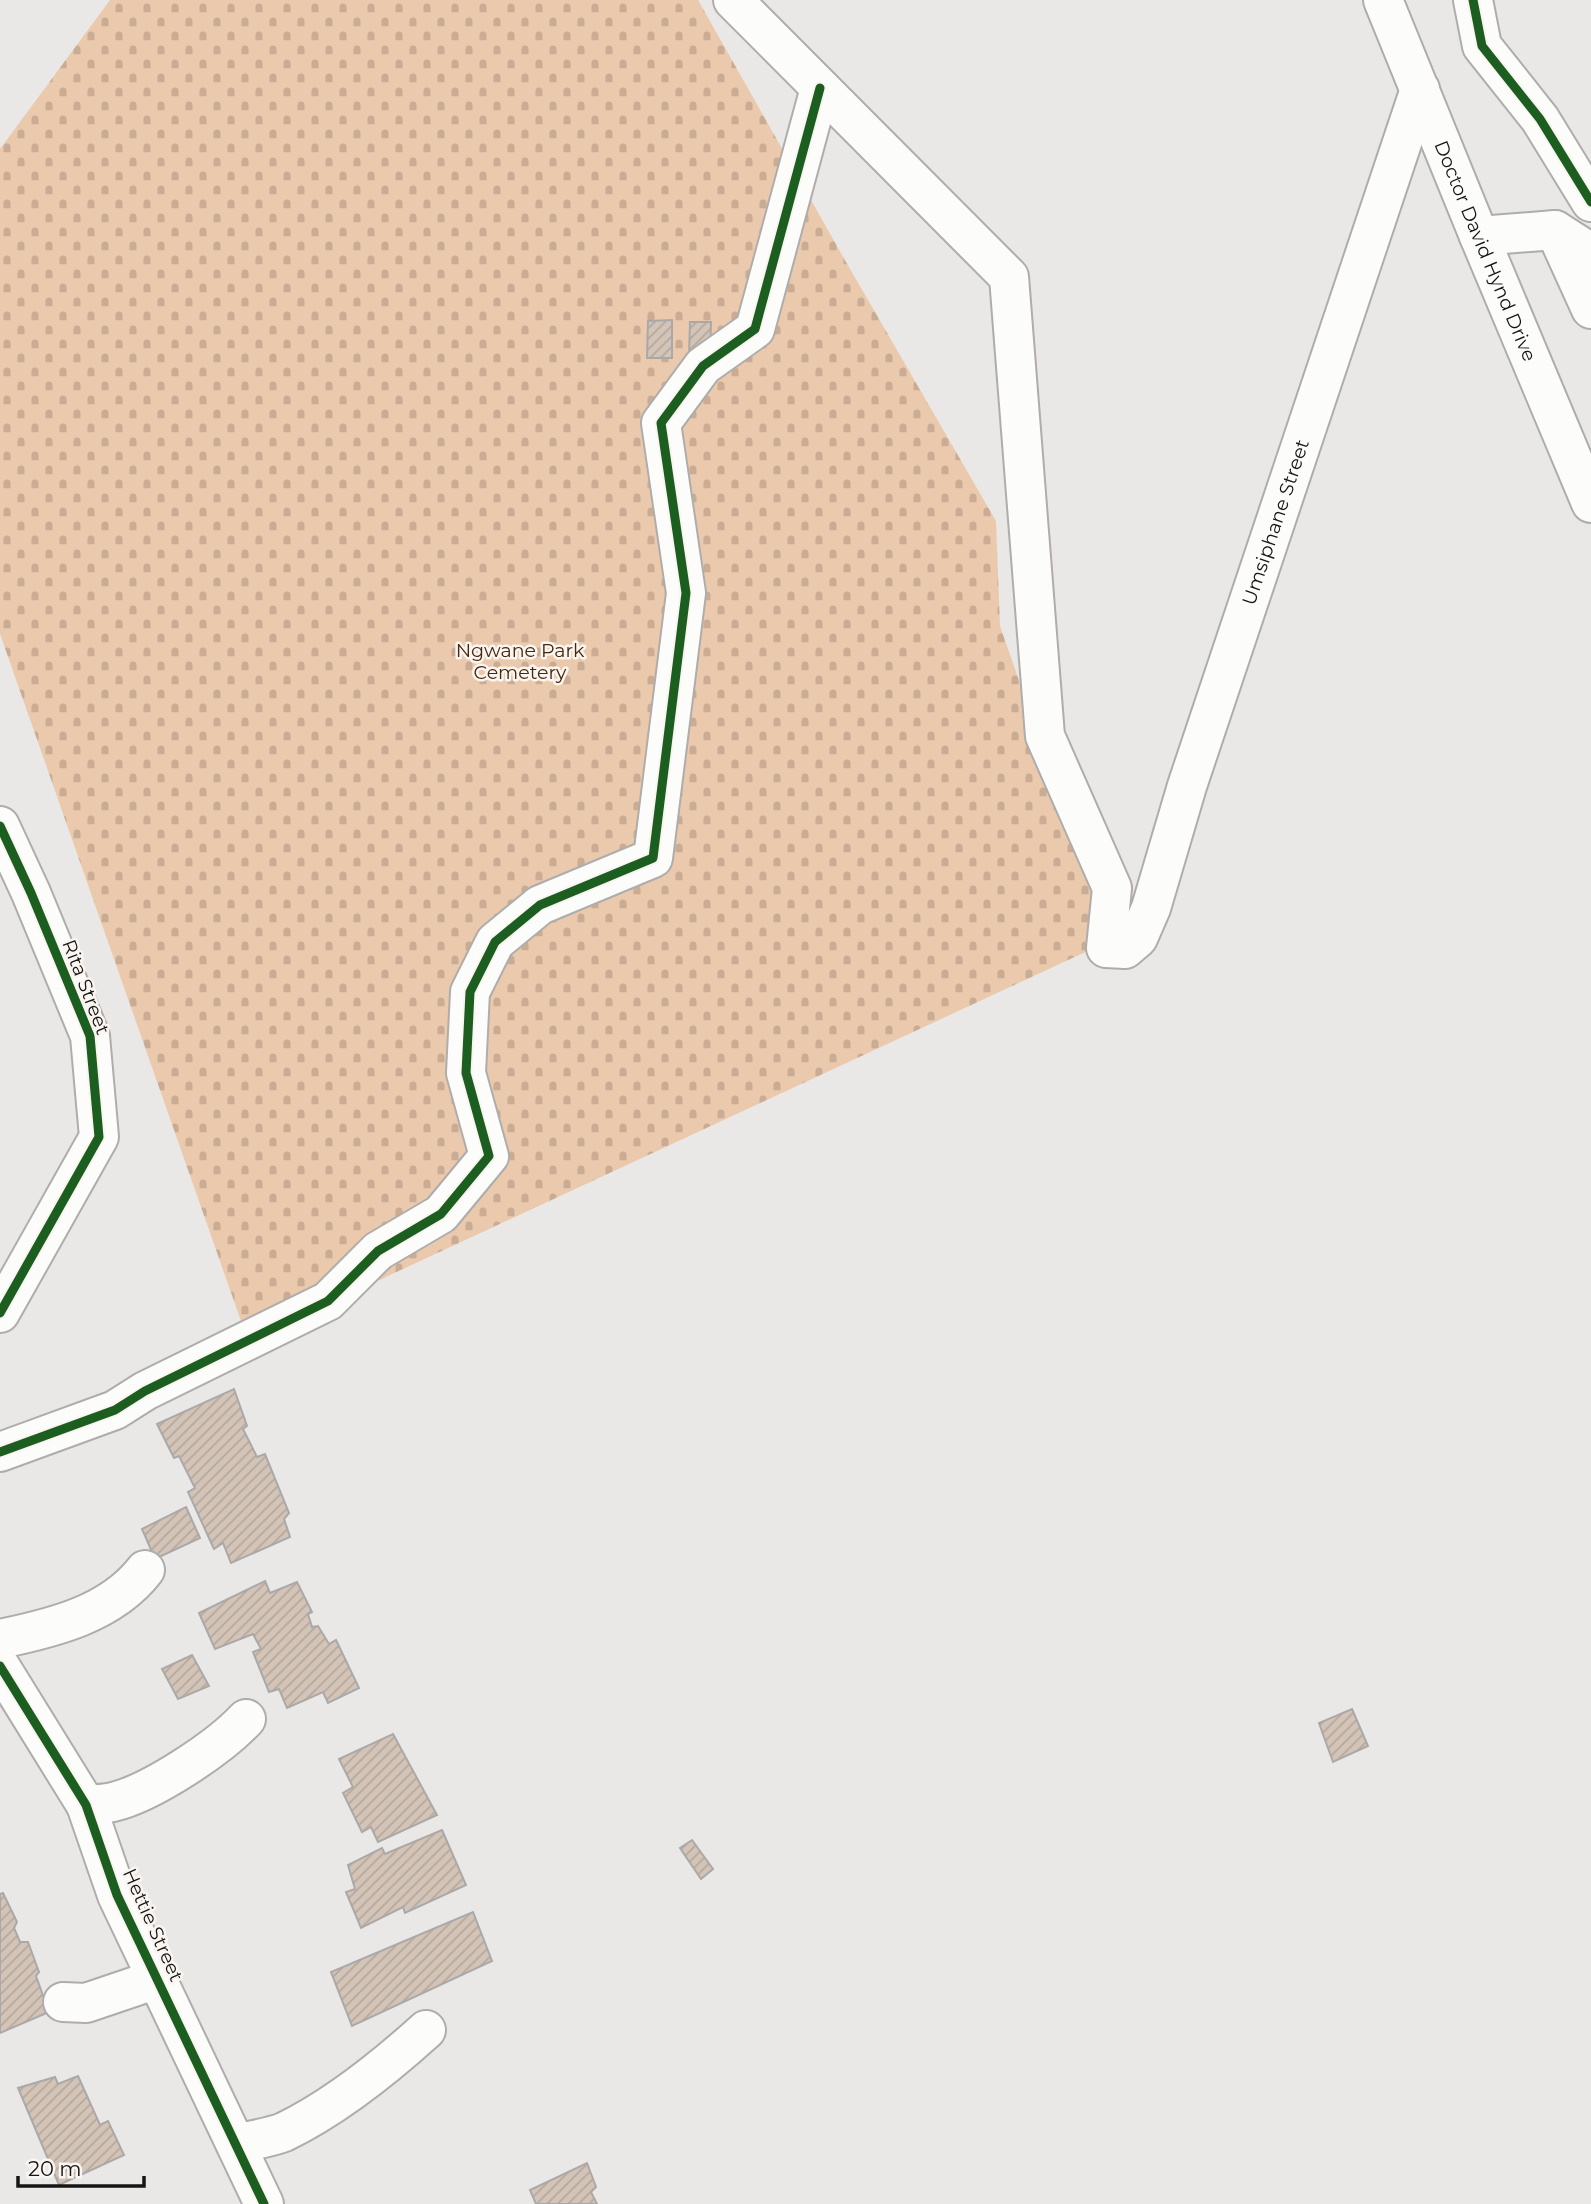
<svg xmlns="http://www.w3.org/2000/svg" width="1591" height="2204" font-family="Montserrat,sans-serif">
	<defs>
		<pattern id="cemetery-stones" width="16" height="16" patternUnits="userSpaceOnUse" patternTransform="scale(1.75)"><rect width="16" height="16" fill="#ebc9ac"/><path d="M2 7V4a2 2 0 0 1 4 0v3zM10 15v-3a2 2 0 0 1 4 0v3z" fill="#c9ac93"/></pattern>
		<pattern id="building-hatch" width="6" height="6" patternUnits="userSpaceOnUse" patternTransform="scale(1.75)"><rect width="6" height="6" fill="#d3c4b7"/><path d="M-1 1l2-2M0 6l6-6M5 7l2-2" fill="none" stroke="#b4a89c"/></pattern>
	</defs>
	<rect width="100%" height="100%" fill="#eae8e6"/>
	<path fill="url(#cemetery-stones)" d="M110 0H698L846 262 996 521 1000 626 1025 698 1122 935 248 1341 0 634V149Z"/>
	<g fill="url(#building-hatch)" stroke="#aba9a8" stroke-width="2">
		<path d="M672 320V358H647L648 321Z"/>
		<path d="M690 322H711L710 355H689Z"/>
		<path d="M234 1389 247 1426 243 1429 257 1457 265 1454 289 1513 284 1519 290 1537 231 1563 223 1543 214 1549 188 1492 195 1488 179 1456 174 1458 157 1424Z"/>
		<path d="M186 1507 200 1538 155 1559 142 1529Z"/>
		<path d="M265 1581 270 1593 297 1582 312 1612 308 1614 312 1627 318 1626 329 1644 336 1640 359 1688 328 1703 323 1692 287 1708 279 1689 269 1692 253 1652 261 1649 253 1634 215 1649 199 1613Z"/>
		<path d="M192 1655 209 1686 178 1699 162 1669Z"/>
		<path d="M1352 1709 1368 1746 1333 1762 1319 1723Z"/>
		<path d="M393 1734 437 1815 378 1842 371 1827 362 1832 343 1793 353 1787 339 1759Z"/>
		<path d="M442 1830 466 1885 405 1913 403 1907 361 1928 346 1892 355 1889 348 1865 382 1848 385 1854Z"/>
		<path d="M692 1840 713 1869 701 1879 680 1848Z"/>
		<path d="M3 1893 17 1922 14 1928 20 1942H28L39 1972 36 1976 49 2012 0 2033V1894Z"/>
		<path d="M473 1912 492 1961 352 2026 331 1972Z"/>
		<path d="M78 2076 100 2125 108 2121 124 2155 59 2185 18 2088 55 2077 58 2084Z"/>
		<path d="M587 2163 596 2187 591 2192 597 2204H536L530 2190Z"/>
	</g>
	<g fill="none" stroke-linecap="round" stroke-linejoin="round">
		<defs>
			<g id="minor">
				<path id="s1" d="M733 0 1009 277 1045 736 1112 888 1106 948 1125 949 1138 938 1151 908 1187 786 1420 89"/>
				<path d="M1473 0 1482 46 1540 119 1591 202"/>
				<path d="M1555 230 1591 309"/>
				<path d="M1479 236 1555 230 1591 253"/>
				<path d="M0 826 31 893 90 1036 99 1137 0 1313"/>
				<path d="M0 1452 115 1410 145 1391 328 1301 378 1251 441 1214 489 1156 466 1073 470 992 495 942 540 905 653 858 686 593 661 423 703 366 755 329 820 88"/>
				<path d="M0 1639C53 1628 111 1614 145 1570"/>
				<path d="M0 1666 86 1805 117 1895 264 2204"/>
				<path d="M86 1805C95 1804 104 1804 113 1802 151 1793 219 1748 246 1719"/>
				<path d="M63 2002 86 2003 157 1979"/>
				<path d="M236 2144C251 2140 269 2138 284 2132 336 2107 384 2068 426 2030"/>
			</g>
			<g id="major">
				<path id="s2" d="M1383 0 1479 236 1591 503"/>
			</g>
		</defs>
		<use href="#minor" stroke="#afadab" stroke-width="42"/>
		<use href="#major" stroke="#afadab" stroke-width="42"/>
		<use href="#minor" stroke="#fcfcfb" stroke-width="38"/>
		<use href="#major" stroke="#fcfcfb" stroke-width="38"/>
		<defs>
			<g id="cycleway">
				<path d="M1473 0 1482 46 1540 119 1591 202"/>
				<path d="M0 826 31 893 90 1036 99 1137 0 1313"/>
				<path d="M0 1452 115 1410 145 1391 328 1301 378 1251 441 1214 489 1156 466 1073 470 992 495 942 540 905 653 858 686 593 661 423 703 366 755 329 820 88"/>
				<path d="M0 1666 86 1805 117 1895 264 2204"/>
			</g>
		</defs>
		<use href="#cycleway" stroke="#faf5f1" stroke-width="13"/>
		<use href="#cycleway" stroke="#1b5e20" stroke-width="9"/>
	</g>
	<g text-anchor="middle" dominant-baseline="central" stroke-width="5" stroke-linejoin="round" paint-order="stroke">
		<g font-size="19" fill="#161514" stroke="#faf5f1">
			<text stroke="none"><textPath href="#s2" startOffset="271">Doctor David Hynd Drive</textPath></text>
			<text stroke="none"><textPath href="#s1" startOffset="1552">Umsiphane Street</textPath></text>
			<text transform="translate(86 987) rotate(69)">Rita Street</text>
			<text transform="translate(153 1925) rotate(66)">Hettie Street</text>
		</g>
		<g font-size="19" fill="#46280b" stroke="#faf5f1">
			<text x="520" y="650">Ngwane Park<tspan x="520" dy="22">Cemetery</tspan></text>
		</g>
	</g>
	<path d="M18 2176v10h126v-10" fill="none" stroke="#161514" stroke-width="3.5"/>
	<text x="28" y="2176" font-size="21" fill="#161514" stroke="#faf5f1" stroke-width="5" paint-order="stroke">20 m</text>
</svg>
